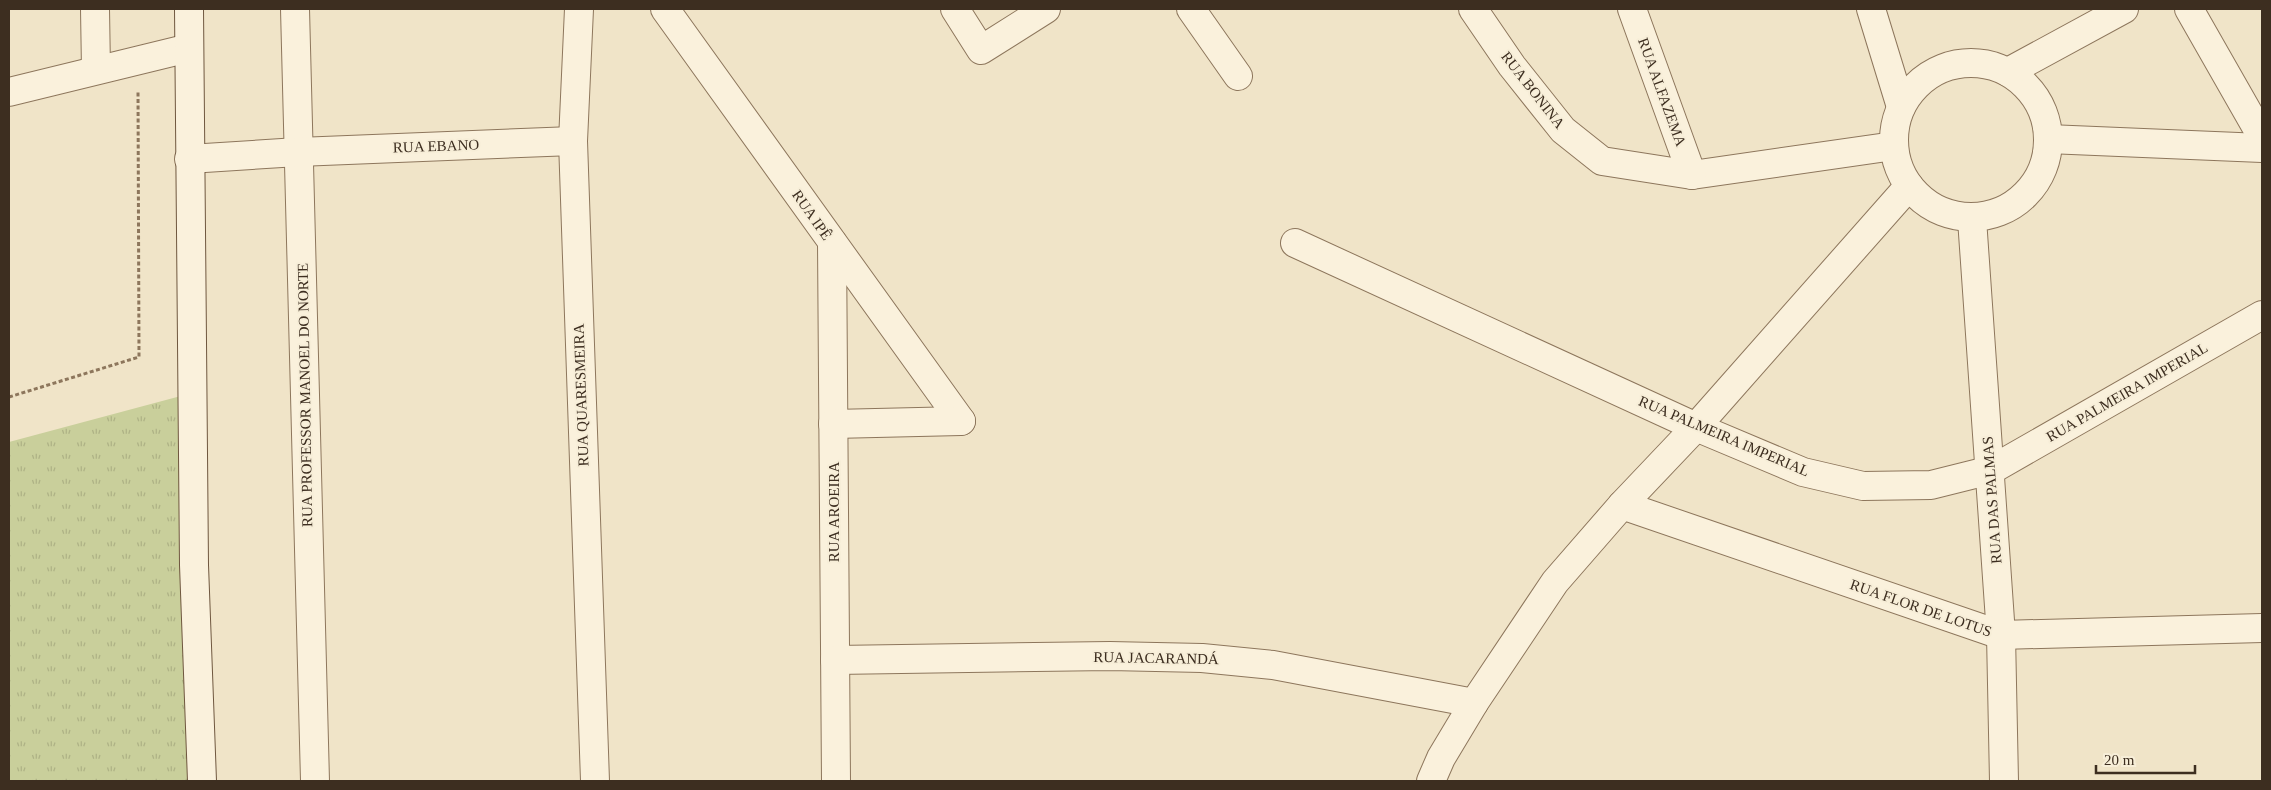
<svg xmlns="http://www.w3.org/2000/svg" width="2271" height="790" font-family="Georgia,serif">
	<defs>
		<pattern id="grass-tufts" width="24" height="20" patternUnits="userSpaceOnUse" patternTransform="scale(1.25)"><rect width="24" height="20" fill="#c9cf9b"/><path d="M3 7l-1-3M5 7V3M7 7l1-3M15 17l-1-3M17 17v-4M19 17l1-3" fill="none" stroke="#aeb285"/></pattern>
	</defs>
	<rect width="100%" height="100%" fill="#f0e4c8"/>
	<path fill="url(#grass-tufts)" d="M192 393 202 781H9V442Z"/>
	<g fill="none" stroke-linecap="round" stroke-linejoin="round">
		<defs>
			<g id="street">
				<path d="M95 9 96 70"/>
				<path d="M295 9 315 781"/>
				<path d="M579 9 573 141 595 781"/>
				<path d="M665 9 961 421"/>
				<path d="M955 9 981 50 1046 9"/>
				<path d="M1191 9 1238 76"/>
				<path d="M1473 9 1512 66 1563 130 1602 161 1692 175 1894 146"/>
				<path d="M1632 9 1692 175"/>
				<path d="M1871 9 1901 107"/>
				<path d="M2189 9 2262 137"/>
				<circle cx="1971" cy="140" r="77"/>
				<path d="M2008 72 2124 9"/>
				<path d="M9 92 189 48"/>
				<path d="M2048 139 2262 148"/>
				<path d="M189 159 298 152 573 141"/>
				<path d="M1972 219 2001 635 2004 781"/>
				<path d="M832 242 836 781"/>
				<path d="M1295 243 1696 427 1803 472 1863 486 1931 485 1991 470 2262 315"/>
				<path d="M833 424 961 421"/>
				<path d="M1622 505 2001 635 2262 628"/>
				<path d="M835 660 1110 656 1202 658 1273 665 1474 703"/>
				<path d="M1431 781 1441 758 1474 703 1555 582 1622 505 1696 427 1909 186"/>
			</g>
			<path id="secondary" d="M189 9 194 565 202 781"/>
		</defs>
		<use href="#street" stroke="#8d765c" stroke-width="30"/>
		<use href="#secondary" stroke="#6f573f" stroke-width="30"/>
		<path stroke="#8d765c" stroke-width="3" stroke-dasharray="4 2.5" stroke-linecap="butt" d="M9 397 139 357 138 91"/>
		<use href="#street" stroke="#faf1dc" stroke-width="28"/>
		<use href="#secondary" stroke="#faf1dc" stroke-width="28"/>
	</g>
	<g text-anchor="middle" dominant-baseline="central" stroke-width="4" stroke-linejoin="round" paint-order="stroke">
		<g font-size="15" fill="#3d2e20" stroke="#f7eed8">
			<text transform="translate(1533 90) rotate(52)">RUA BONINA</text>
			<text transform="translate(1662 92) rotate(70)">RUA ALFAZEMA</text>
			<text transform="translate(436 146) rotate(-2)">RUA EBANO</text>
			<text transform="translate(812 215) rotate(55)">RUA IPÊ</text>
			<text transform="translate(2127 392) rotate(-30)">RUA PALMEIRA IMPERIAL</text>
			<text transform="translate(305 395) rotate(-91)">RUA PROFESSOR MANOEL DO NORTE</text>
			<text transform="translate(581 395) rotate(-92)">RUA QUARESMEIRA</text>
			<text transform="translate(1724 436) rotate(23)">RUA PALMEIRA IMPERIAL</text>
			<text transform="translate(1992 500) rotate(-94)">RUA DAS PALMAS</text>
			<text transform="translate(834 512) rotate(-90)">RUA AROEIRA</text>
			<text transform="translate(1921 608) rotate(19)">RUA FLOR DE LOTUS</text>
			<text transform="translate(1156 658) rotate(1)">RUA JACARANDÁ</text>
		</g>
	</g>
	<rect width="2271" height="790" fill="none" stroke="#3d2e20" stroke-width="20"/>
	<path d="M2096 765v8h99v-8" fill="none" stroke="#3d2e20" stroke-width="2.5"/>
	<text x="2104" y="765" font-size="15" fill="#3d2e20" stroke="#f7eed8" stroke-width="4" paint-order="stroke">20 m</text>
</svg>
